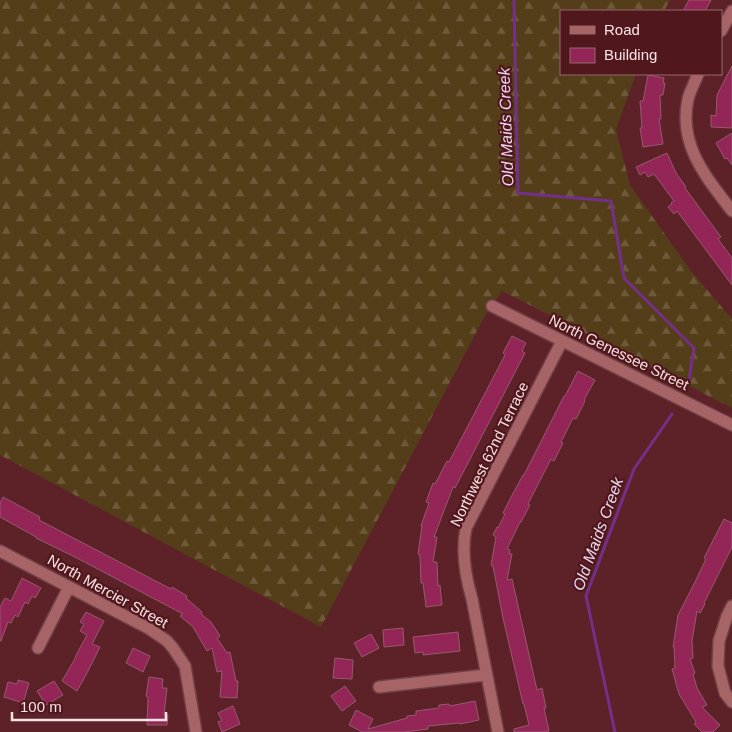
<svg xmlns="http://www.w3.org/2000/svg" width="732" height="732" font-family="Arial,sans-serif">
	<defs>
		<pattern id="forest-firs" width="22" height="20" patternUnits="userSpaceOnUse" patternTransform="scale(1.25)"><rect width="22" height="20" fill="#543e1a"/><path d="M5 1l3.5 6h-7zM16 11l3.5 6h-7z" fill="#6e5a3b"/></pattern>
	</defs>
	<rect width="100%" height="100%" fill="#5c2227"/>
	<path fill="url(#forest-firs)" d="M0 0H670L664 11H561V74H636L616 129 630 185 691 271 732 319V408L502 291 487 312 321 627 0 455Z"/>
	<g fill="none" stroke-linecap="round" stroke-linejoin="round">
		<g stroke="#743088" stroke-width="3">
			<path d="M514 0 518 193 611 201 624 278 694 348 689 380"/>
			<path d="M615 732 586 596 634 469 672 414"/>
		</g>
	</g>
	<g fill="#942657" stroke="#97596f">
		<path d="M689 0H711L705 11H683Z"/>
		<path d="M732 66V128L711 127V115L716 116 717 95Z"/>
		<path d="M648 75 664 78 663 83H665L663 95H660L661 119H659L663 144 643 147 640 128H642L640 101H643Z"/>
		<path d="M732 133V165L727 158 725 159 716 143Z"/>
		<path d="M667 153 676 173 686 187 685 188 721 237 718 239 732 258V285L677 211 674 214 668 207 672 204 671 203 674 201 654 174 648 177 645 172 640 175 636 167Z"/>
		<path d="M512 336 526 343 522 351 525 353 455 488 453 487 445 508 434 537H437L433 562H437L438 586 440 585 442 605 426 607 423 583H421L420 555 418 554 422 526H421L429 503 426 502 433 483 435 484 447 461 449 462 505 355 503 353Z"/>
		<path d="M578 371 595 380 584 400 585 401 576 419 573 418 561 442 563 443 554 461 551 459 528 504 530 505 521 522H520L507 549 510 550 509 554H512L507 580 512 579 537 690 542 688 546 708H544L549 731 544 732H514V729L529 725 524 704H523L503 618 493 566 491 565 496 537 493 535 497 527 498 528 505 514 503 513 510 499 523 475H524L564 396H565Z"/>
		<path d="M3 497 40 517 39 520 171 589 172 587 187 596 186 598 202 612 201 614 211 622 220 636 217 638 227 653 230 652 236 681H238L237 698 220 697 222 671 217 672 212 648 207 651 193 627 180 616 183 614 75 557 36 538V537L0 517V503Z"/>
		<path d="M724 519 732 523V547L704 603 705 604 700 613 697 611 692 641 693 658 690 659 695 673 693 674 697 688 707 705 702 707 720 725 713 732H702L694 724 696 722 679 694 672 669 675 668 674 647H673L678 615 695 582 706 559 704 558Z"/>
		<path d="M22 578 41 588 35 598 32 596 28 604 25 602 18 617 15 615 11 623 8 622 1 641H0V607L5 598 11 601Z"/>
		<path d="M86 612 104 621 92 644 100 647 87 673 77 691 62 681 76 657H75L87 635 80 631 84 624 80 622Z"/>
		<path d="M403 628 404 645 384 647 383 630Z"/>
		<path d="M458 632 460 651 423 655V652L415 653 413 637Z"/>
		<path d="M371 634 379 648 362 657 354 643Z"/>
		<path d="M133 648 150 656 143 672 126 663Z"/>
		<path d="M335 658 353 660 352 679 333 678Z"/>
		<path d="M149 677 163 679 162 688H167L164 715H168L167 725H147L148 697 146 696Z"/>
		<path d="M18 680 29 683 23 703 4 697 8 682 17 684Z"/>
		<path d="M54 681 63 695 46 705 37 691Z"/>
		<path d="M345 686 356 701 342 711 331 696Z"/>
		<path d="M475 701 479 720 460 724V723L428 726V729L404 732H362L349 725 356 710 373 719 368 729 407 718V716L416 715V711L439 708V705L449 704 450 706Z"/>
		<path d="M233 706 240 724 222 732 218 722 222 721 218 713Z"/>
	</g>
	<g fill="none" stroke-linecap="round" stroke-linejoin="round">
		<defs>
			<g id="street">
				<path d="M721 31 732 11"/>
				<path d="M698 74C695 82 690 91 688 99 678 145 706 177 732 211"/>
				<path d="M492 306 732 425"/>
				<path d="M0 551 148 628 167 641 173 648 185 666 196 732"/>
				<path d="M732 606 727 616 719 641 718 666 725 693 732 702"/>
				<path d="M38 648 69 587"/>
				<path d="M379 687 486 675"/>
				<path d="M498 732 472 599C465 575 461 552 466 528L562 341"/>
			</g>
		</defs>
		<use href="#street" stroke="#6f3f46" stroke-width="14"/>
		<use href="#street" stroke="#a66466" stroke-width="11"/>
	</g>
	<g text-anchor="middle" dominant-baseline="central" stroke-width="4.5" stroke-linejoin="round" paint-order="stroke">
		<g font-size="15" fill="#fae3e3" stroke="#50171d">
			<text transform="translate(619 352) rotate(26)">North Genessee Street</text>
			<text transform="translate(489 454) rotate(-64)">Northwest 62nd Terrace</text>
			<text transform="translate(108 591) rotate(29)">North Mercier Street</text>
		</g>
		<g font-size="16" font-style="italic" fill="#ead9f0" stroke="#50171d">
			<text transform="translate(506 127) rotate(-92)">Old Maids Creek</text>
			<text transform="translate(598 534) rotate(-70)">Old Maids Creek</text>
		</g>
	</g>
	<rect x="560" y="10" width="162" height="65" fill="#50171d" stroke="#94696c"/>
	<rect x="570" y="26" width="25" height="8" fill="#a66466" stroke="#94696c"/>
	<text x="604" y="35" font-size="15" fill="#fae3e3">Road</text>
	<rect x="570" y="48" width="25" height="15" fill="#942657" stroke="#94696c"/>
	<text x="604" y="60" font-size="15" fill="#fae3e3">Building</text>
	<path d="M12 712v8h154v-8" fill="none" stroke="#fae3e3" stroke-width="2.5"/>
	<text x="20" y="712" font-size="15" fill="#fae3e3" stroke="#50171d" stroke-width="4" paint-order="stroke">100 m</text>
</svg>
